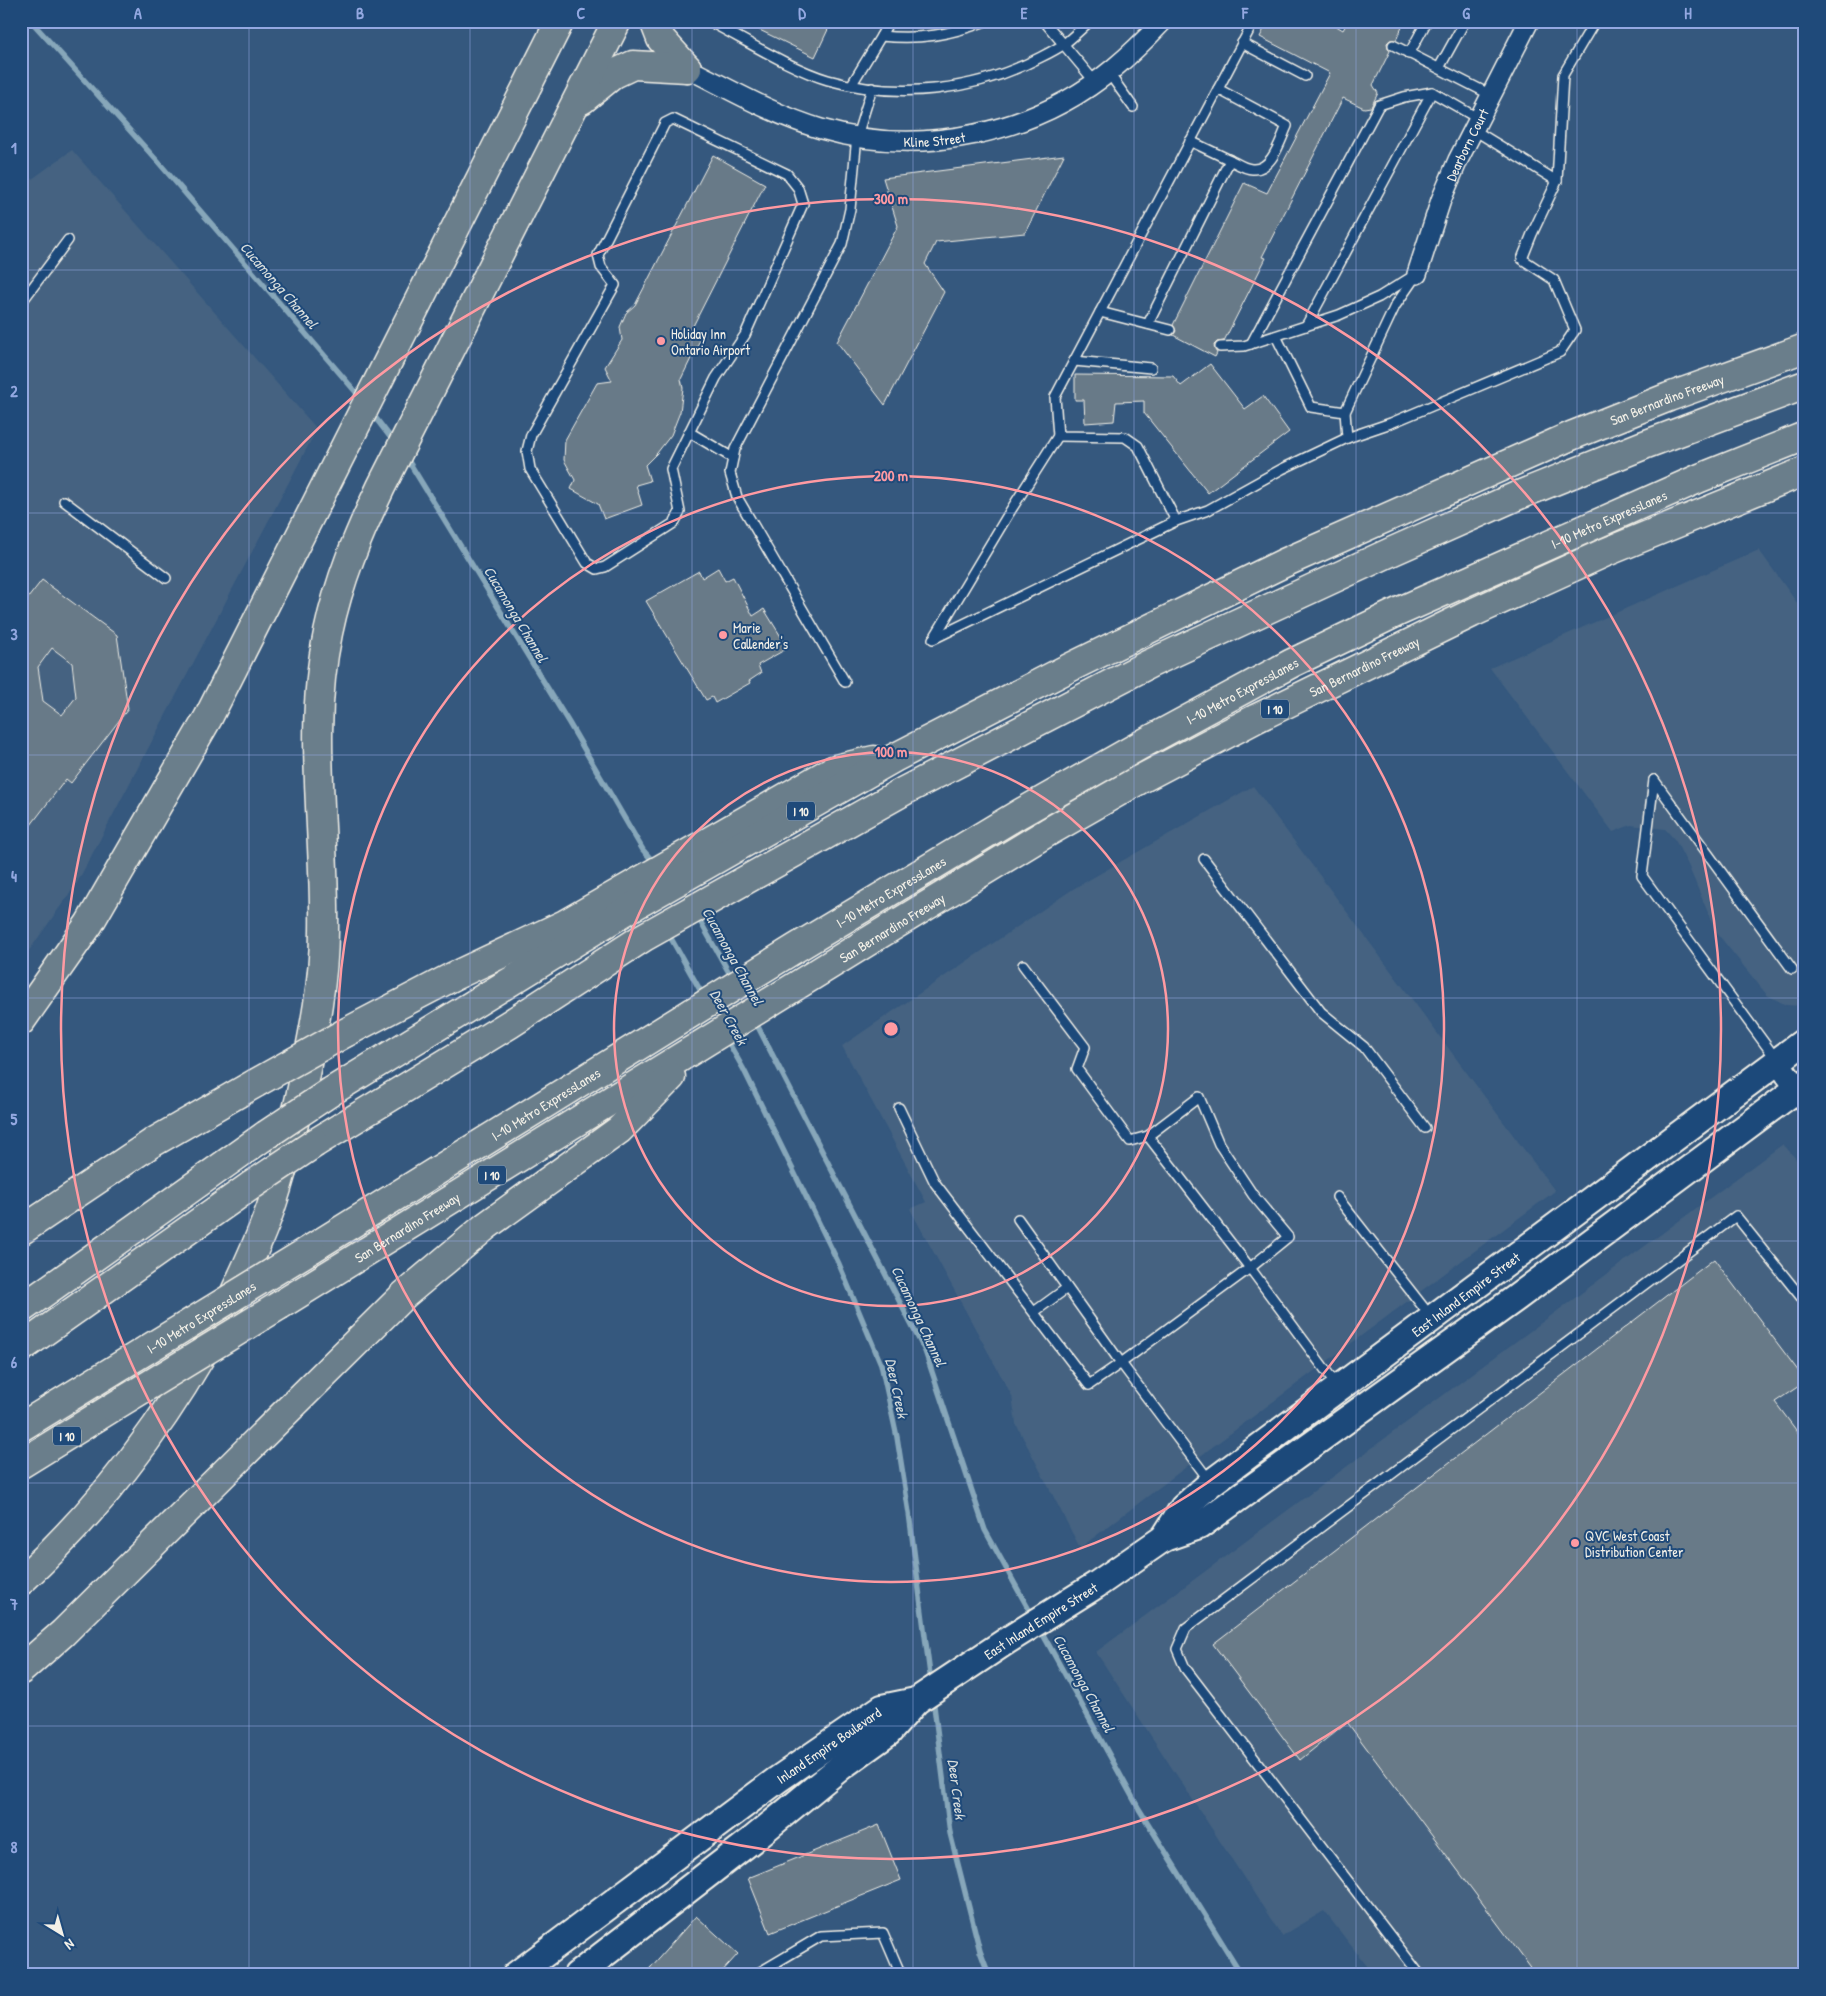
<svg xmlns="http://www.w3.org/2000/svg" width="1826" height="1996" font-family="'Patrick Hand',sans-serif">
	<rect width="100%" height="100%" fill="#35587e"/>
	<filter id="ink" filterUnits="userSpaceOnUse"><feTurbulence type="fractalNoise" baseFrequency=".02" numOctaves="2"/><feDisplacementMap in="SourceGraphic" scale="10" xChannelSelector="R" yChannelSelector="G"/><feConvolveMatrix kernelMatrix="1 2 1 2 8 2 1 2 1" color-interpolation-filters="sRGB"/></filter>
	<g filter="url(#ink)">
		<g fill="#446281">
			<path d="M72 150 317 429 77 883 21 962V187Z"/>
			<path d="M1759 550 1805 614V1005L1803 1006 1786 1005 1767 995 1716 932 1688 865 1675 840 1665 829 1631 825 1613 832 1490 668Z"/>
			<path d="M1253 786 1555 1191 1207 1451 1080 1548 1016 1424 1012 1396 910 1209 926 1202 842 1046 1073 889Z"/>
			<path d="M1783 1144 1805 1169V1975H1374L1324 1911 1282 1936 1096 1652Z"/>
		</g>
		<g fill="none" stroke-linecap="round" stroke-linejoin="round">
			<g stroke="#87a7ba" stroke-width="5.5">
				<path d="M31 21 160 164 361 398"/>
				<path d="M371 412 394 442"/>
				<path d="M406 457 569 723 643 850 656 865"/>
				<path d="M696 914 732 978"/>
				<path d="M668 933 704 997"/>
				<path d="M754 1019 925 1351 985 1530 1033 1617"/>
				<path d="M726 1038 744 1070 839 1264 881 1364 897 1437 909 1513 931 1682"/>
				<path d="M1040 1629 1139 1809 1242 1975"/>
				<path d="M933 1698 950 1833 980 1951 989 1975"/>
			</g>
		</g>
		<g fill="#677a88" stroke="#f4f1e8" fill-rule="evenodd">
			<path d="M741 21H832L815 57Z"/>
			<path d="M1268 21H1328L1343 30 1348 21H1405L1396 40H1390L1387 43 1388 48 1390 51 1373 85 1378 93 1371 107 1364 108 1343 98 1262 257 1266 258 1224 341 1217 342 1214 345 1215 350 1217 353 1215 357 1173 335 1176 331 1173 325 1244 183 1267 193 1330 73 1260 37Z"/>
			<path d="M713 155 765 184 691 330 702 336 681 379 683 388 680 412 671 435 657 453 645 465 650 481 636 485 642 505 604 519 598 504 571 489 575 480 564 460 565 440 597 383 612 381 605 367 622 340 620 327 626 313 635 305Z"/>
			<path d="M1064 155 1025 233 936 242 925 264 944 292 885 405 837 342 898 226 883 178Z"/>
			<path d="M1210 364 1245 409 1263 396 1289 432 1208 493 1144 413V401L1116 402 1114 421 1085 423 1084 400H1075V375L1173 376 1181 386Z"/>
			<path d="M718 568 725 581 733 577 753 616 764 609 788 648 758 665 761 673 749 681 750 683 715 703 712 697 706 700 646 601 699 571 702 578Z"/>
			<path d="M42 580 117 635 128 709 71 783 66 779 21 838V607ZM52 648 72 663 76 697 62 715 43 701 38 667Z"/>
			<path d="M1714 1259 1805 1380V1382L1775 1402 1805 1442V1975H1536L1347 1722 1300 1760 1213 1644Z"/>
			<path d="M879 1825 901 1880 770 1933 748 1878Z"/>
			<path d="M696 1916 738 1954 719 1975H644Z"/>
		</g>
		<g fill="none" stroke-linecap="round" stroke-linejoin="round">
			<defs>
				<g id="service">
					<path d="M712 21V23C747 41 791 69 828 80 899 100 976 91 1041 57 1049 53 1057 49 1064 44 1073 37 1081 29 1090 21"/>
					<path d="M1044 21 1095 82"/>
					<path d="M881 36 889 21"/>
					<path d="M1242 43 1305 76"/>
					<path d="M1393 45 1491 95"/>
					<path d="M1409 54 1427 21"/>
					<path d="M1439 68 1465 21"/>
					<path d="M1108 72 1133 107"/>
					<path d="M852 84 881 36C919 40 950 35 986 21"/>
					<path d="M1218 89 1287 126C1280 141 1272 171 1252 169 1245 169 1236 163 1230 160"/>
					<path d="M673 119 787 174 798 188 803 204 745 335 716 378 671 469 680 512 674 523 605 567 597 569 587 563 530 469 527 451 531 435 615 285 601 267 598 255 665 123Z"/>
					<path d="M1474 130 1557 181"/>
					<path d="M1417 274 1395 306 1345 412 1347 438 1391 423 1560 352 1575 330 1554 280 1522 259 1532 234 1557 181 1563 75 1595 21"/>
					<path d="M21 303 68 240"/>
					<path d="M1100 312 1170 330"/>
					<path d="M1148 324 1230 160 1190 141"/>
					<path d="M1306 326 1432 92"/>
					<path d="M1276 336 1311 407 1345 412"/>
					<path d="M1251 344 1379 105 1404 97 1432 92 1479 119"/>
					<path d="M1220 347 1244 346 1339 315 1379 297 1413 276"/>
					<path d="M1074 361 1151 368"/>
					<path d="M689 432 733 458"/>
					<path d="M64 501 166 578"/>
					<path d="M1176 521 1138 446 1125 437 1058 436 1055 397 1254 21"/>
					<path d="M934 638 1009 513 1058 436"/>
					<path d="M933 639 1176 521 1208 510 1282 469 1347 438"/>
					<path d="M845 682 737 497 730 473 735 449 842 244 850 209 857 136 872 88"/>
					<path d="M1654 780 1642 876 1776 1059"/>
					<path d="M1654 780 1792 969"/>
					<path d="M1204 859 1321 1012 1364 1047 1425 1128"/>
					<path d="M1023 965 1085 1047 1077 1069 1130 1141 1148 1136 1199 1097 1219 1144 1253 1195 1288 1237 1250 1268 1148 1136"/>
					<path d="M899 1108 935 1183 1089 1385 1121 1363 1018 1219"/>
					<path d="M1337 1197 1431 1317"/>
					<path d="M1034 1312 1067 1288"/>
					<path d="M1209 1480 1121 1363 1250 1268 1338 1387"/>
					<path d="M755 1975 821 1936 883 1933 901 1975"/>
					<path d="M1420 1975 1185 1668 1177 1649 1186 1628 1736 1216 1805 1302"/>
				</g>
				<g id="minor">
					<path id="s1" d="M687 68C731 90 774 115 821 129 920 158 1035 134 1114 68 1131 54 1147 38 1163 21"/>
					<path id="s2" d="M1417 274 1441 200 1458 160 1529 21"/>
				</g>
				<path id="tertiary" d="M1777 1061 1805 1100"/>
				<g id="secondary">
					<path id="s3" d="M1164 1538 1183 1508 1211 1483 1805 1041"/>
					<path id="s4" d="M516 1975 777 1780 882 1708 916 1701"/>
					<path id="s5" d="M577 1975 752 1840 842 1766 888 1733 916 1701 1008 1640 1096 1585 1164 1538 1199 1526 1516 1298 1805 1083"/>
				</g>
				<g id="motorway">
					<path d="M654 21 661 39 687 68"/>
					<path d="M582 100 614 74 633 65 687 68"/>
					<path d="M21 1021 89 924 208 718 560 21"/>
					<path d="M345 1033 454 976 565 924 835 769 874 760"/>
					<path id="s6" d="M332 1091 632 907 894 758 1067 669 1284 563 1571 436 1669 397 1805 348"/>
					<path d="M315 1143 510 1024 644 937 904 791 1149 664 1393 551 1519 495 1644 445 1805 385"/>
					<path d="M21 1231 152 1143 256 1083"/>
					<path id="s7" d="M311 1249 796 948 1019 814 1146 742 1292 663 1400 611 1700 478 1805 436"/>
					<path id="s8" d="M280 1305 880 934 1048 832 1139 780 1257 718 1472 613 1604 553 1805 471"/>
					<path d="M21 1309 266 1135"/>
					<path d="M21 1348 252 1185"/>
					<path d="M21 1427 148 1349"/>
					<path d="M21 1464 113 1407"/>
					<path d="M21 1581C109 1500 181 1402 234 1294 248 1264 263 1233 273 1201 286 1161 295 1120 304 1079 314 1030 324 981 324 931 326 832 307 731 328 633 339 580 358 535 381 487L617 21"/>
					<path d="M21 1670 63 1633 404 1295 486 1226 619 1130 671 1077"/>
				</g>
			</defs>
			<use href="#service" stroke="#f4f1e8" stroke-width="12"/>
			<use href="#minor" stroke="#f4f1e8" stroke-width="22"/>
			<use href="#tertiary" stroke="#f4f1e8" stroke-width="26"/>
			<use href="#secondary" stroke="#f4f1e8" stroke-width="30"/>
			<use href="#motorway" stroke="#f4f1e8" stroke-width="31"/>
			<use href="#service" stroke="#1f4a7a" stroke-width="9"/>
			<use href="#minor" stroke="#1f4a7a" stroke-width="19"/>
			<use href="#tertiary" stroke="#1f4a7a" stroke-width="22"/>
			<use href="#secondary" stroke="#1f4a7a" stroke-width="26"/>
			<use href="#motorway" stroke="#6b7e8b" stroke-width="28"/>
			<defs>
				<g id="motorway-bridge">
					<path d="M256 1083 345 1033"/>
					<path d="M266 1135 332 1091"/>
					<path d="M252 1185 315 1143"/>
					<path id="s9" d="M148 1349 311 1249"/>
					<path d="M113 1407 280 1305"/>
				</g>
			</defs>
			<use href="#motorway-bridge" stroke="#f4f1e8" stroke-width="31" stroke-linecap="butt"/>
			<use href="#motorway-bridge" stroke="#6b7e8b" stroke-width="28"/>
		</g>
	</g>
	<path fill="none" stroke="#93a8e1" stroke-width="1" stroke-opacity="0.55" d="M249 21V1975M470 21V1975M692 21V1975M913 21V1975M1134 21V1975M1356 21V1975M1577 21V1975M21 270H1805M21 513H1805M21 755H1805M21 998H1805M21 1241H1805M21 1483H1805M21 1726H1805"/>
	<g fill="none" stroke="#ff9aa2" stroke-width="2.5">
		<circle cx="891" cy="1029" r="277"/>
		<circle cx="891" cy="1029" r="553"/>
		<circle cx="891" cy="1029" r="830"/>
	</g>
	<g fill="#ff9aa2" stroke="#1f4a7a" stroke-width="2">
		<circle cx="661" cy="341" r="5"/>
		<circle cx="723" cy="635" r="5"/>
		<circle cx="1575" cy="1543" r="5"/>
	</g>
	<g text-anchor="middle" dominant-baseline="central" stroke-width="4" stroke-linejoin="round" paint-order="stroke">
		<g fill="#1f4a7a" stroke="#b4bfc7" stroke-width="1">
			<rect x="1261" y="699.5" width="28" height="19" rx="4"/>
			<rect x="787" y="801.5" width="28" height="19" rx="4"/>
			<rect x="478" y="1165.5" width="28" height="19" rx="4"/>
			<rect x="53" y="1426.5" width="28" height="19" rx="4"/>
		</g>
		<g font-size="12" font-weight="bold" fill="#f4f1e8">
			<text x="1275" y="709">I 10</text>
			<text x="801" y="811">I 10</text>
			<text x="492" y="1175">I 10</text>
			<text x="67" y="1436">I 10</text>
		</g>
		<g font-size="14" fill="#f4f1e8" stroke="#1f4a7a">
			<text stroke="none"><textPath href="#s1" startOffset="262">Kline Street</textPath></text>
			<text stroke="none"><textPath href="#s2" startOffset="139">Dearborn Court</textPath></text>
			<text stroke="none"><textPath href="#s6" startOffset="1506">San Bernardino Freeway</textPath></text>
			<text stroke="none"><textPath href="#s7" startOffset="1491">I-10 Metro ExpressLanes</textPath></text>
			<text stroke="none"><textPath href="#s8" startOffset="1259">San Bernardino Freeway</textPath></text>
			<text stroke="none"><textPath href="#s7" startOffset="1086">I-10 Metro ExpressLanes</textPath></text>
			<text stroke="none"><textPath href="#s7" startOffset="681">I-10 Metro ExpressLanes</textPath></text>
			<text stroke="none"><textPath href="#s8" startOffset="719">San Bernardino Freeway</textPath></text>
			<text stroke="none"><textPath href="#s7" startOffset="276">I-10 Metro ExpressLanes</textPath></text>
			<text stroke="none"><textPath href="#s8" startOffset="149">San Bernardino Freeway</textPath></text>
			<text stroke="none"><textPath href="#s3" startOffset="390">East Inland Empire Street</textPath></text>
			<text stroke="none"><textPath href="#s9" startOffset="62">I-10 Metro ExpressLanes</textPath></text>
			<text stroke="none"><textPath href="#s5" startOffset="585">East Inland Empire Street</textPath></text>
			<text stroke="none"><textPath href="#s4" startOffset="388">Inland Empire Boulevard</textPath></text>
		</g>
		<g font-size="14" fill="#f4f1e8" stroke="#1f4a7a" text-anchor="start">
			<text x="671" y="333">Holiday Inn<tspan x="671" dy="16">Ontario Airport</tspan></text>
			<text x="733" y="627">Marie<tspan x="733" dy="16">Callender's</tspan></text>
			<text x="1585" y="1535">QVC West Coast<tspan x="1585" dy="16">Distribution Center</tspan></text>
		</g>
		<g font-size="15" font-style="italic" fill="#d9dedc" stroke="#1f4a7a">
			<text transform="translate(279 285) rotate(49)">Cucamonga Channel</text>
			<text transform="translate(516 614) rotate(59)">Cucamonga Channel</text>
			<text transform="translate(733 956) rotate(61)">Cucamonga Channel</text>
			<text transform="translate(729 1017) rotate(61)">Deer Creek</text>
			<text transform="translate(919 1316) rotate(65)">Cucamonga Channel</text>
			<text transform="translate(897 1388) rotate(78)">Deer Creek</text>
			<text transform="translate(1084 1683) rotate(61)">Cucamonga Channel</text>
			<text transform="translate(957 1789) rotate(83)">Deer Creek</text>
		</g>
	</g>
	<circle cx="891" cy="1029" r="8" fill="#ff9aa2" stroke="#1f4a7a" stroke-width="2.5"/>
	<g font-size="15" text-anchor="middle" font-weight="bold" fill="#ff9aa2" stroke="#1f4a7a" stroke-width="4" stroke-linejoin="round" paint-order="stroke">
		<text x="891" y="204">300 m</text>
		<text x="891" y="481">200 m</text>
		<text x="891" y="757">100 m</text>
	</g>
	<rect width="1826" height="1996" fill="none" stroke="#1f4a7a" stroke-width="55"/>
	<g transform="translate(62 1934) rotate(143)" stroke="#1f4a7a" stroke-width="4" paint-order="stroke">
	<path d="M0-4L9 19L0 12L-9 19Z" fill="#f4f1e8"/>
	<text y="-8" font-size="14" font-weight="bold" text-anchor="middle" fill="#f4f1e8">N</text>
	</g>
	<rect x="28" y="28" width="1770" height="1940" fill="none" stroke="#93a8e1" stroke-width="2"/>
	<g font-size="16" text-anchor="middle" font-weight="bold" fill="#93a8e1">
		<text x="138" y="19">A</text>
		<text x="360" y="19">B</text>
		<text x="581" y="19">C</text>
		<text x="802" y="19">D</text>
		<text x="1024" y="19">E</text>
		<text x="1245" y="19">F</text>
		<text x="1466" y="19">G</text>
		<text x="1688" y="19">H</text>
		<text x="14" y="154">1</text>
		<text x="14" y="397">2</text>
		<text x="14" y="640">3</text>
		<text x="14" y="882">4</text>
		<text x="14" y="1125">5</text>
		<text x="14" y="1368">6</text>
		<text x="14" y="1610">7</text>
		<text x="14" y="1853">8</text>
	</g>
</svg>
